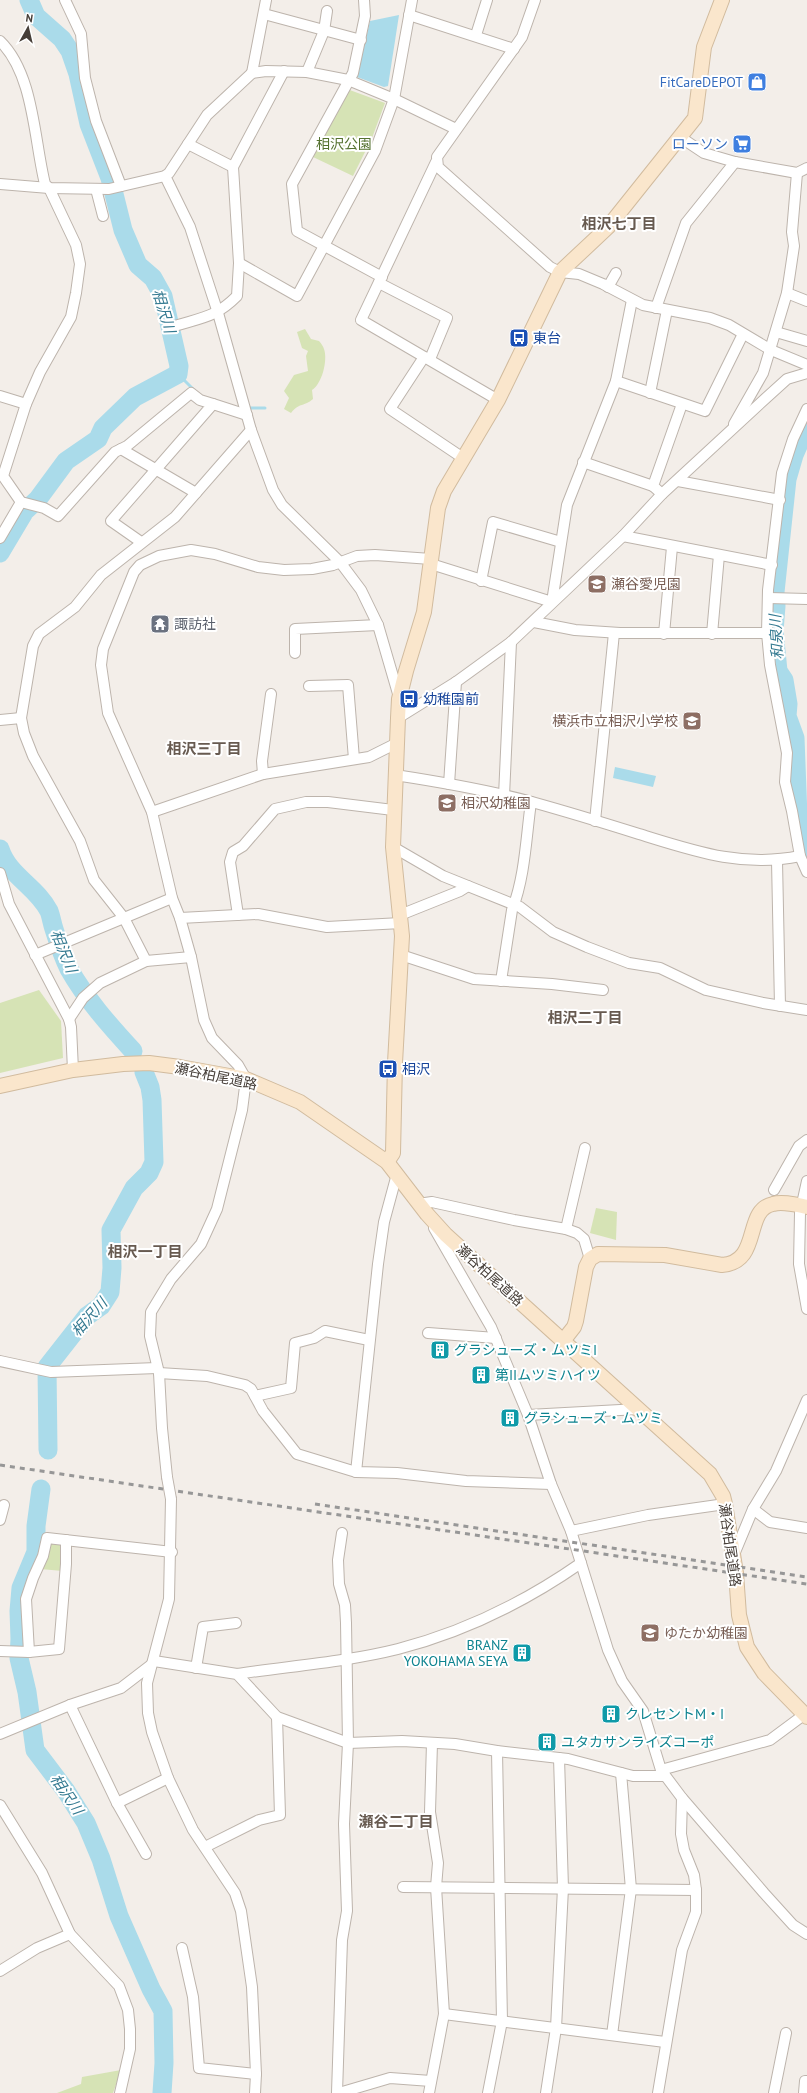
<svg xmlns="http://www.w3.org/2000/svg" width="807" height="2093" font-family="'PT Sans','Noto Sans JP',sans-serif">
	<rect width="100%" height="100%" fill="#f3eee9"/>
	<g fill="#d6e3b5">
		<path d="M347 89 385 103 372 138 353 176 313 157Z"/>
		<path d="M305 329 311 339 319 341C321 343 323 346 324 349 328 360 322 384 312 390L313 399C304 407 300 402 291 413L284 409 289 398 284 391 294 375 308 371 306 356 308 351 302 348 297 332Z"/>
		<path d="M39 990 61 1021 63 1058 0 1073V1003Z"/>
		<path d="M596 1208 617 1212 616 1240 590 1233Z"/>
		<path d="M48 1541H64L63 1571 40 1569Z"/>
		<path d="M121 2070 113 2093H57L81 2084 82 2077Z"/>
	</g>
	<g fill="#aadbea">
		<path d="M399 15 388 86 384 87 357 77 370 21Z"/>
		<path d="M615 767 656 776 653 787 613 778Z"/>
	</g>
	<g fill="none" stroke-linecap="round" stroke-linejoin="round">
		<g stroke="#aadbea" stroke-width="3">
			<path d="M178 374 195 391"/>
			<path d="M247 408H265"/>
		</g>
		<g stroke="#aadbea" stroke-width="19">
			<path d="M807 425 794 455 787 479 775 592 776 606 774 631 778 671 784 680 788 704 787 716 795 738 798 817 807 849"/>
			<path d="M0 553 25 511 38 499 66 461 98 439 103 428 135 397 178 374 179 366 163 296 153 278 138 265 123 230 110 178 89 124 78 74 70 51 62 39 36 16 29 0"/>
			<path d="M0 849C8 875 37 887 49 911 51 916 52 923 54 929 58 942 63 957 69 969 86 999 110 1026 133 1051"/>
			<path d="M48 1450 47 1367 87 1316 101 1306 110 1292 112 1268 111 1230 134 1188 149 1173 154 1162 152 1100 150 1087 144 1072"/>
			<path d="M41 1489 36 1526V1552L21 1588 19 1611 20 1639 19 1658 27 1692 35 1750 66 1791 86 1823 101 1859 119 1916 151 1989 163 2011 164 2063 162 2093"/>
		</g>
		<defs>
			<g id="street">
				<path d="M65 0 81 34 85 78 96 121 121 186"/>
				<path d="M364 0 365 16 353 73 292 184 297 231 382 277"/>
				<path d="M535 0 522 37 437 157 438 167 550 267 560 272 579 274 603 284 643 305 710 318 729 325 771 350 807 365"/>
				<path d="M264 14 361 40"/>
				<path d="M409 15 514 49"/>
				<path d="M476 35 487 0"/>
				<path d="M0 41C34 74 34 140 45 184L49 188 76 245 80 264 76 293 71 317 40 372 26 404 3 476 21 502 44 508 58 516 115 452 127 446 191 393 200 400 213 404 111 521 141 542"/>
				<path d="M307 72 324 31 327 11"/>
				<path d="M252 73 266 0"/>
				<path d="M680 137 704 153 735 162 797 173 807 168"/>
				<path d="M188 144 233 167"/>
				<path d="M436 162 361 320 498 400"/>
				<path d="M165 176 190 227 218 313 251 430 273 490 282 505 340 562 361 590 378 625 399 697"/>
				<path d="M0 184 49 188 109 189 165 176 169 173 207 115 252 73 266 71 307 72 348 80 394 99 456 129"/>
				<path d="M96 189 103 216"/>
				<path d="M239 263 297 296 375 151 394 99 412 0"/>
				<path d="M379 283 447 318 430 359"/>
				<path d="M608 287 616 273"/>
				<path d="M787 293 807 301"/>
				<path d="M656 308 686 223 735 162"/>
				<path d="M178 325C205 317 217 316 237 296L239 263 233 167 284 71"/>
				<path d="M776 332 807 341"/>
				<path d="M424 357 390 409 463 458"/>
				<path d="M616 381 705 411 743 334"/>
				<path d="M650 393 667 310"/>
				<path d="M0 396 26 404"/>
				<path d="M213 404 247 415"/>
				<path d="M807 409 793 439 782 473 768 590 767 633 770 665 787 753 785 782 792 811 800 856 807 872"/>
				<path d="M734 424 763 373 787 293 794 246 792 232 797 173"/>
				<path d="M121 449 196 493"/>
				<path d="M583 462 653 486"/>
				<path d="M678 481 780 500"/>
				<path d="M662 494 653 486 682 404"/>
				<path d="M623 536 772 565"/>
				<path d="M0 538 21 502"/>
				<path d="M431 564 552 602 567 505 616 381 632 300"/>
				<path d="M481 581 493 522 561 542"/>
				<path d="M769 598 807 599"/>
				<path d="M534 622 575 630 620 633H767"/>
				<path d="M664 634 672 547"/>
				<path d="M712 634 719 555"/>
				<path d="M295 653V629L378 625"/>
				<path d="M309 686 348 685 354 759"/>
				<path d="M398 718 456 682 511 642 623 536 662 494 766 398 787 379 807 373"/>
				<path d="M0 720 21 718"/>
				<path d="M263 774 262 761 271 694"/>
				<path d="M395 775C441 782 487 790 532 802 568 812 604 823 639 834 694 851 742 868 800 856"/>
				<path d="M449 784 456 682"/>
				<path d="M504 796 511 642"/>
				<path d="M152 812 263 774 369 757 397 743"/>
				<path d="M595 821 614 633"/>
				<path d="M393 847 443 876 520 907 553 932 587 947 629 963 660 968 706 990 763 1003 807 1010"/>
				<path d="M777 861 780 1006"/>
				<path d="M0 873 9 904 69 1019 71 1027 73 1070"/>
				<path d="M238 915 230 862 233 852 243 846 275 809 306 802H328L393 810"/>
				<path d="M400 915 460 891 468 886"/>
				<path d="M180 918 258 914 327 927 401 923"/>
				<path d="M35 955 172 898"/>
				<path d="M401 955 474 979 552 984 603 990"/>
				<path d="M146 961 124 918 94 880 80 841 33 756 24 733 21 718 33 646 39 634 75 607 101 575 175 517 251 430"/>
				<path d="M501 981 512 910C525 877 526 838 531 802"/>
				<path d="M69 1019 83 998 100 983 146 961 191 957"/>
				<path d="M807 1181 800 1213 799 1264 807 1309"/>
				<path d="M774 1190 799 1146 807 1140"/>
				<path d="M418 1204 432 1202 514 1220 566 1229 577 1233 584 1239 590 1259"/>
				<path d="M434 1228 491 1327 528 1415 551 1484 571 1531 608 1650 622 1681 643 1711 661 1770 682 1798 764 1893 793 1925 807 1934"/>
				<path d="M566 1229 585 1148"/>
				<path d="M428 1333 496 1338"/>
				<path d="M0 1361 51 1372 157 1368"/>
				<path d="M159 1373 207 1376 245 1385 251 1389 263 1411 297 1454 356 1472 397 1473 466 1481 551 1484"/>
				<path d="M255 1396 291 1388 295 1343 314 1338 325 1331 369 1340"/>
				<path d="M528 1415 639 1409"/>
				<path d="M356 1472 378 1264 384 1222 397 1174"/>
				<path d="M167 1477 162 1428 159 1373 150 1336 151 1312 171 1279 201 1244 217 1209 242 1110 246 1079 238 1065 212 1038 204 1020 191 957 180 918 172 898 152 812 108 713 101 665 103 649 134 572 140 565 159 556 191 550 215 554 258 567 284 570 312 569 333 565 357 556 375 555 431 559"/>
				<path d="M171 1499 169 1599 147 1683 148 1713 152 1732 168 1778 193 1830 235 1893 241 1911 252 1987 256 2074 255 2093"/>
				<path d="M753 1509 770 1522 807 1528"/>
				<path d="M0 1520 4 1505"/>
				<path d="M571 1531 648 1515 725 1504"/>
				<path d="M733 1557 753 1509 776 1471 807 1400"/>
				<path d="M0 1651 29 1652 59 1649 66 1564V1540"/>
				<path d="M29 1652 26 1599 33 1578 43 1556 47 1538 172 1552"/>
				<path d="M154 1661 237 1674 277 1717 348 1743 402 1741 455 1744 497 1751 568 1759 633 1776H665"/>
				<path d="M196 1668 203 1627 236 1623"/>
				<path d="M237 1674C290 1666 346 1662 398 1649 464 1632 525 1602 581 1563"/>
				<path d="M70 1705 117 1803 146 1854"/>
				<path d="M0 1734 70 1705 121 1688 151 1665"/>
				<path d="M661 1770 770 1740 805 1714"/>
				<path d="M117 1803 168 1778"/>
				<path d="M0 1805 42 1873 70 1934 119 1986 128 2010 130 2029V2049L120 2093"/>
				<path d="M205 1847 259 1820 280 1815 277 1717"/>
				<path d="M403 1887 696 1890"/>
				<path d="M182 1948 193 1997 199 2068 256 2074"/>
				<path d="M0 1971 37 1948 70 1934"/>
				<path d="M444 2014 665 2042"/>
				<path d="M612 2035 631 1889 621 1773"/>
				<path d="M337 2093 342 1940 347 1911 344 1824 348 1743 346 1623 345 1605 339 1584 338 1560 342 1533"/>
				<path d="M339 2093 390 2078 431 2081"/>
				<path d="M429 2093 444 2014 436 1887 438 1863 430 1812 432 1743"/>
				<path d="M488 2093 502 2021 497 1751"/>
				<path d="M546 2093 556 2028 563 1888 559 1758"/>
				<path d="M658 2093 682 1950 696 1912V1890L694 1875 684 1850 681 1834 682 1798"/>
				<path d="M774 2093 786 2033"/>
				<path d="M804 2093 805 2081H807"/>
			</g>
			<g id="secondary">
				<path d="M0 1086 73 1070 123 1064 149 1063 180 1067 246 1079 300 1102 387 1162 427 1214 446 1235 710 1474 723 1496 725 1504 736 1573 739 1615 747 1647 764 1673 807 1717"/>
				<path d="M387 1162 393 1153 395 1063 402 936 393 847 398 718 399 699 406 671 424 612 438 508 444 491 498 400 560 272 608 227 695 118 704 47 722 0"/>
				<path d="M563 1341 574 1327 576 1321 586 1267 590 1259 598 1254 665 1255 722 1265C762 1262 743 1210 773 1204 783 1201 797 1205 807 1207"/>
			</g>
		</defs>
		<use href="#street" stroke="#bdb4ac" stroke-width="12"/>
		<use href="#secondary" stroke="#d1bb9e" stroke-width="16"/>
		<use href="#street" stroke="#fff" stroke-width="10"/>
		<use href="#secondary" stroke="#fae6cc" stroke-width="14"/>
		<g stroke="#979797" stroke-width="3" stroke-dasharray="5 5" stroke-linecap="butt">
			<path d="M0 1465 807 1584"/>
			<path d="M315 1504 807 1577"/>
		</g>
		<defs>
			<path id="street-bridge" d="M167 1477 171 1499"/>
		</defs>
		<use href="#street-bridge" stroke="#bdb4ac" stroke-width="12" stroke-linecap="butt"/>
		<use href="#street-bridge" stroke="#fff" stroke-width="10"/>
	</g>
	<defs>
		<symbol id="shop-square" viewBox="-11 -11 22 22"><rect x="-9" y="-9" width="18" height="18" rx="4" fill="#3f7fe0" stroke="#fff"/><path d="M-5-2.5h2.3a2.7 3.5 0 0 1 5.4 0H5L5.5 6h-11ZM-1.5-2.5h3a1.5 2.3 0 0 0-3 0Z" fill="#fff"/></symbol>
		<symbol id="supermarket-square" viewBox="-11 -11 22 22"><rect x="-9" y="-9" width="18" height="18" rx="4" fill="#3f7fe0" stroke="#fff"/><path d="M-6-5.5h2.5l.6 2H6L4.5 2H-2.5L-4.4-4H-6ZM-1.5 3.2a1.3 1.3 0 1 0 .1 0ZM3 3.2a1.3 1.3 0 1 0 .1 0Z" fill="#fff"/></symbol>
		<symbol id="bus-square" viewBox="-11 -11 22 22"><rect x="-9" y="-9" width="18" height="18" rx="4" fill="#1a4fb4" stroke="#fff"/><path d="M-5-6H5V4H4V6H2V4H-2V6H-4V4H-5ZM-3.5-4V0h7V-4ZM-3.5 1.2v1.5H-2V1.2ZM2 1.2v1.5H3.5V1.2Z" fill="#fff"/></symbol>
		<symbol id="school-square" viewBox="-11 -11 22 22"><rect x="-9" y="-9" width="18" height="18" rx="4" fill="#8d6e63" stroke="#fff"/><path d="M0-5L7-2L0 1L-7-2ZM-4 1L0 2.5L4 1V4Q0 6-4 4Z" fill="#fff"/></symbol>
		<symbol id="temple-square" viewBox="-11 -11 22 22"><rect x="-9" y="-9" width="18" height="18" rx="4" fill="#6b7280" stroke="#fff"/><path d="M0-6L5-2H3V0L6.5 2.5H4V6H1.5V3h-3V6H-4V2.5H-6.5L-3 0V-2H-5Z" fill="#fff"/></symbol>
		<symbol id="building-square" viewBox="-11 -11 22 22"><rect x="-9" y="-9" width="18" height="18" rx="4" fill="#0f9aa8" stroke="#fff"/><path d="M-4-6H4V6H1V3H-1V6H-4ZM-2.5-4.3h1.7v1.8h-1.7ZM.8-4.3h1.7v1.8H.8ZM-2.5-1h1.7V.8h-1.7ZM.8-1h1.7V.8H.8Z" fill="#fff"/></symbol>
	</defs>
	<g fill-rule="evenodd">
		<use href="#shop-square" x="746" y="71" width="22" height="22"/>
		<use href="#supermarket-square" x="731" y="133" width="22" height="22"/>
		<use href="#bus-square" x="508" y="327" width="22" height="22"/>
		<use href="#school-square" x="586" y="573" width="22" height="22"/>
		<use href="#temple-square" x="149" y="613" width="22" height="22"/>
		<use href="#bus-square" x="398" y="688" width="22" height="22"/>
		<use href="#school-square" x="681" y="710" width="22" height="22"/>
		<use href="#school-square" x="436" y="792" width="22" height="22"/>
		<use href="#bus-square" x="377" y="1058" width="22" height="22"/>
		<use href="#building-square" x="429" y="1339" width="22" height="22"/>
		<use href="#building-square" x="470" y="1364" width="22" height="22"/>
		<use href="#building-square" x="499" y="1407" width="22" height="22"/>
		<use href="#school-square" x="639" y="1622" width="22" height="22"/>
		<use href="#building-square" x="511" y="1642" width="22" height="22"/>
		<use href="#building-square" x="600" y="1703" width="22" height="22"/>
		<use href="#building-square" x="536" y="1731" width="22" height="22"/>
	</g>
	<g text-anchor="middle" dominant-baseline="central" stroke-width="4" stroke-linejoin="round" paint-order="stroke">
		<g font-size="14" fill="#366cbe" stroke="#fff" text-anchor="end">
			<text x="743" y="82">FitCareDEPOT</text>
			<text x="728" y="144">ローソン</text>
		</g>
		<g font-size="14" fill="#557230" stroke="#fff">
			<text x="344" y="144">相沢公園</text>
		</g>
		<g font-size="14" fill="#164399" stroke="#fff" text-anchor="start">
			<text x="533" y="338">東台</text>
			<text x="423" y="699">幼稚園前</text>
			<text x="402" y="1069">相沢</text>
		</g>
		<g font-size="14" fill="#785e54" stroke="#fff" text-anchor="start">
			<text x="611" y="584">瀬谷愛児園</text>
			<text x="678" y="721" text-anchor="end">横浜市立相沢小学校</text>
			<text x="461" y="803">相沢幼稚園</text>
			<text x="664" y="1633">ゆたか幼稚園</text>
		</g>
		<g font-size="14" fill="#5b616d" stroke="#fff" text-anchor="start">
			<text x="174" y="624">諏訪社</text>
		</g>
		<g font-size="14" fill="#463e38" stroke="#fff">
			<text transform="translate(216 1076) rotate(12)">瀬谷柏尾道路</text>
			<text transform="translate(490 1275) rotate(42)">瀬谷柏尾道路</text>
			<text transform="translate(730 1545) rotate(82)">瀬谷柏尾道路</text>
		</g>
		<g font-size="14" fill="#0d838f" stroke="#fff" text-anchor="start">
			<text x="454" y="1350">グラシューズ・ムツミI</text>
			<text x="495" y="1375">第IIムツミハイツ</text>
			<text x="524" y="1418">グラシューズ・ムツミ</text>
			<text x="508" y="1645" text-anchor="end">BRANZ<tspan x="508" dy="16">YOKOHAMA SEYA</tspan></text>
			<text x="625" y="1714">クレセントM・I</text>
			<text x="561" y="1742">ユタカサンライズコーポ</text>
		</g>
		<g font-size="15" font-weight="bold" fill="#675a50" stroke="#fff">
			<text x="619" y="223">相沢七丁目</text>
			<text x="204" y="748">相沢三丁目</text>
			<text x="585" y="1017">相沢二丁目</text>
			<text x="145" y="1251">相沢一丁目</text>
			<text x="396" y="1821">瀬谷二丁目</text>
		</g>
		<g font-size="15" font-style="italic" fill="#347a91" stroke="#fff">
			<text transform="translate(164 311) rotate(73)">相沢川</text>
			<text transform="translate(776 637) rotate(-93)">和泉川</text>
			<text transform="translate(64 951) rotate(68)">相沢川</text>
			<text transform="translate(89 1317) rotate(-48)">相沢川</text>
			<text transform="translate(67 1794) rotate(56)">相沢川</text>
		</g>
	</g>
	<g transform="translate(28 28) rotate(8)" stroke="#ffffff" stroke-width="3" paint-order="stroke">
	<path d="M0-3L7 15L0 10L-7 15Z" fill="#463e38"/>
	<text y="-6" font-size="11" font-weight="bold" text-anchor="middle" fill="#463e38">N</text>
	</g>
</svg>
